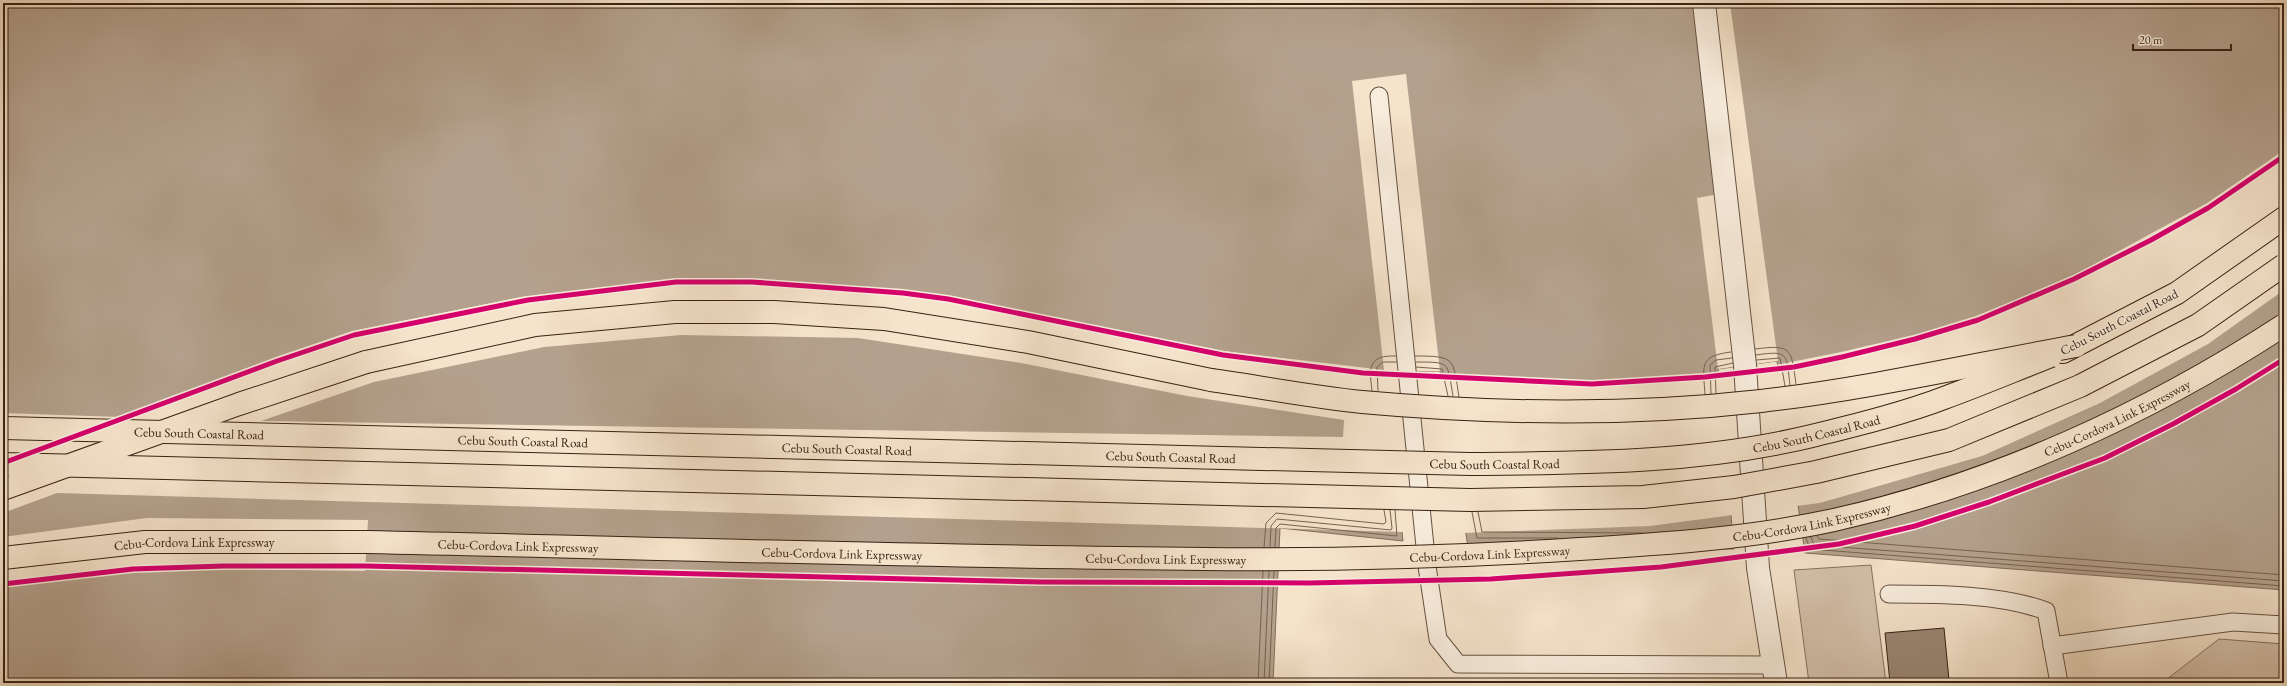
<svg xmlns="http://www.w3.org/2000/svg" width="2287" height="686" font-family="'EB Garamond',serif">
	<rect width="100%" height="100%" fill="#f5e3cb"/>
	<filter id="stains"><feTurbulence type="fractalNoise" baseFrequency=".005" numOctaves="4"/><feColorMatrix values="0 0 0 0 .2 0 0 0 0 .09 0 0 0 0 .02 0 0 0 .5 -.17"/></filter>
	<radialGradient id="worn" r=".72"><stop offset=".6" stop-color="#630" stop-opacity="0"/><stop offset="1" stop-color="#630" stop-opacity=".3"/></radialGradient>
	<g fill="#d5c2ac" stroke="#867260">
		<path d="M1871 565 1886 683H1809L1794 570Z"/>
		<path d="M2219 639 2284 644V683H2162Z"/>
	</g>
	<path fill="#b4a18d" stroke="#826e5d" d="M3 3H2284V590L1805 553 1777 361 1718 369 1734 549 1468 547 1440 371H1385L1403 541 1280 528 1273 683H3Z"/>
	<g fill="#f5e3cb" fill-rule="evenodd">
		<path d="M1696 3H1730L1778 361 1718 369 1697 198 1714 195 1718 184Z"/>
		<path d="M1406 74 1440 371H1408L1429 373H1387L1404 532 57 493 3 513V413L119 417 276 357 352 331 521 297 677 279 753 280 864 287 947 296 1224 351 1384 370 1352 81ZM681 335 858 338 1021 363 1187 396 1344 420 1343 437 261 421 374 382 544 347Z"/>
		<path d="M2284 150V290L2208 344 2100 403 1982 456 1820 503 1796 506 1776 365 1841 352 1914 335 1976 316 2031 294 2073 276 2207 203Z"/>
		<path d="M1720 372 1733 515 1650 526 1464 533 1438 374 1592 381Z"/>
		<path d="M147 518 368 520 365 571 223 569 134 572 3 586V537Z"/>
	</g>
	<g fill="none" stroke-linecap="round" stroke-linejoin="round">
		<g stroke="#766250" stroke-width="1">
			<path d="M1755 349C1793 344 1791 349 1796 384"/>
			<path d="M1756 355C1790 350 1786 354 1790 385"/>
			<path d="M1415 356C1456 356 1453 358 1459 397"/>
			<path d="M1756 360 1780 358 1785 386"/>
			<path d="M1416 362C1452 362 1447 362 1453 396"/>
			<path d="M1416 367 1442 369 1448 396"/>
			<path d="M1372 391C1369 367 1368 355 1396 356"/>
			<path d="M1378 391 1377 367 1383 362H1397"/>
			<path d="M1716 393 1715 367 1733 363"/>
			<path d="M1705 394C1703 365 1699 356 1731 352"/>
			<path d="M1711 394 1710 365 1716 360 1732 358"/>
			<path d="M1472 512 1477 538H1558"/>
			<path d="M1478 512 1482 532 1643 533"/>
			<path d="M1817 536 1819 539 2284 575"/>
			<path d="M1811 537 1814 545 2284 581"/>
			<path d="M1806 538 1810 549 2284 586"/>
			<path d="M1264 547 1266 523 1276 513 1384 524 1386 522 1384 510"/>
			<path d="M1270 547 1271 526 1277 519 1391 530 1392 528 1390 510"/>
			<path d="M1275 547 1276 528 1280 524 1397 536 1395 510"/>
			<path d="M1258 683 1263 571"/>
			<path d="M1264 683 1269 571"/>
			<path d="M1269 683 1274 571"/>
		</g>
	</g>
	<path fill="#9a8673" stroke="#372214" d="M1944 628 1949 680 1890 683 1885 633Z"/>
	<g fill="none" stroke-linecap="round" stroke-linejoin="round">
		<defs>
			<g id="service">
				<path d="M1379 96 1427 566 1438 639 1458 664 1773 665"/>
				<path d="M1889 594C1938 594 2001 594 2046 611L2059 683"/>
				<path d="M2052 646 2233 622 2284 625"/>
			</g>
			<path id="minor" d="M1704 3 1745 365 1758 568 1776 683"/>
			<path id="trunk" d="M2063 352 2177 293 2284 218"/>
			<g id="motorway">
				<path d="M366 362 535 325 675 312H774L884 319 1028 342 1211 380"/>
				<path id="s1" d="M3 558 145 542H367"/>
			</g>
		</defs>
		<use href="#service" stroke="#665242" stroke-width="19"/>
		<use href="#minor" stroke="#665242" stroke-width="24"/>
		<use href="#trunk" stroke="#372214" stroke-width="24"/>
		<use href="#motorway" stroke="#372214" stroke-width="24"/>
		<use href="#service" stroke="#f8eddd" stroke-width="17"/>
		<use href="#minor" stroke="#f8eddd" stroke-width="22"/>
		<use href="#trunk" stroke="#f5e3cb" stroke-width="22"/>
		<use href="#motorway" stroke="#f5e3cb" stroke-width="22"/>
		<defs>
			<g id="trunk-bridge">
				<path id="s2" d="M3 428 1470 464C1585 463 1703 463 1816 435 1856 425 1905 413 1944 398 1980 385 2015 370 2051 356"/>
				<path d="M3 464 1470 500 1643 497 1734 487 1816 472 1949 440 2080 386 2198 325 2284 265"/>
			</g>
			<g id="motorway-bridge">
				<path d="M1211 380C1261 387 1312 397 1362 402 1495 414 1628 416 1761 401 1866 389 1971 365 2076 346"/>
				<path d="M3 489 239 404 366 362"/>
				<path id="s3" d="M367 542C647 548 926 557 1205 559 1330 560 1455 557 1580 549 1664 544 1751 538 1834 520 1994 484 2148 414 2284 325"/>
			</g>
		</defs>
		<use href="#trunk-bridge" stroke="#372214" stroke-width="24" stroke-linecap="butt"/>
		<use href="#motorway-bridge" stroke="#372214" stroke-width="24" stroke-linecap="butt"/>
		<g stroke="#372214" stroke-width="2.5" stroke-dasharray="3 2" stroke-linecap="butt">
			<path d="M368 332 528 300 676 282H752L903 293 948 299 1206 352"/>
			<path d="M1807 364 1915 339 1978 320 2074 279 2151 240 2208 208 2284 156"/>
		</g>
		<use href="#trunk-bridge" stroke="#f5e3cb" stroke-width="22"/>
		<use href="#motorway-bridge" stroke="#f5e3cb" stroke-width="22"/>
		<defs>
			<g id="cycleway">
				<path d="M3 463 277 361 354 335 528 300 676 282H752L903 293 948 299 1223 355 1363 373 1592 384 1705 377 1794 367 1842 357 1915 339 1978 320 2074 279 2151 240 2208 208 2284 156"/>
				<path d="M3 584 133 569 223 566H366L1041 582 1309 583 1491 579 1661 567 1839 544 1915 526 1989 502 2105 458 2173 424 2236 389 2284 359"/>
			</g>
		</defs>
		<use href="#cycleway" stroke="#f8eddd" stroke-width="8"/>
		<use href="#cycleway" stroke="#d6006c" stroke-width="5"/>
	</g>
	<g text-anchor="middle" dominant-baseline="central" stroke-width="3" stroke-linejoin="round" paint-order="stroke">
		<g font-size="13" fill="#372214" stroke="#f8eddd">
			<text transform="translate(2119 322) rotate(-27)">Cebu South Coastal Road</text>
			<text stroke="none"><textPath href="#s3" startOffset="1771">Cebu-Cordova Link Expressway</textPath></text>
			<text stroke="none"><textPath href="#s2" startOffset="1816">Cebu South Coastal Road</textPath></text>
			<text stroke="none"><textPath href="#s2" startOffset="196">Cebu South Coastal Road</textPath></text>
			<text stroke="none"><textPath href="#s2" startOffset="520">Cebu South Coastal Road</textPath></text>
			<text stroke="none"><textPath href="#s2" startOffset="844">Cebu South Coastal Road</textPath></text>
			<text stroke="none"><textPath href="#s2" startOffset="1168">Cebu South Coastal Road</textPath></text>
			<text stroke="none"><textPath href="#s2" startOffset="1492">Cebu South Coastal Road</textPath></text>
			<text stroke="none"><textPath href="#s3" startOffset="1447">Cebu-Cordova Link Expressway</textPath></text>
			<text stroke="none"><textPath href="#s1" startOffset="192">Cebu-Cordova Link Expressway</textPath></text>
			<text stroke="none"><textPath href="#s3" startOffset="151">Cebu-Cordova Link Expressway</textPath></text>
			<text stroke="none"><textPath href="#s3" startOffset="475">Cebu-Cordova Link Expressway</textPath></text>
			<text stroke="none"><textPath href="#s3" startOffset="1123">Cebu-Cordova Link Expressway</textPath></text>
			<text stroke="none"><textPath href="#s3" startOffset="799">Cebu-Cordova Link Expressway</textPath></text>
		</g>
	</g>
	<rect width="2287" height="686" fill="none" stroke="#f5e3cb" stroke-width="16"/>
	<rect x="4" y="4" width="2279" height="678" fill="none" stroke="#372214" stroke-width="2"/>
	<rect x="8" y="8" width="2271" height="670" fill="none" stroke="#372214"/>
	<path d="M2133 44v6h98v-6" fill="none" stroke="#372214" stroke-width="2"/>
	<text x="2139" y="44" font-size="12" fill="#372214" stroke="#f8eddd" stroke-width="3" paint-order="stroke">20 m</text>
	<rect width="100%" height="100%" filter="url(#stains)"/>
	<rect width="100%" height="100%" fill="url(#worn)"/>
</svg>
